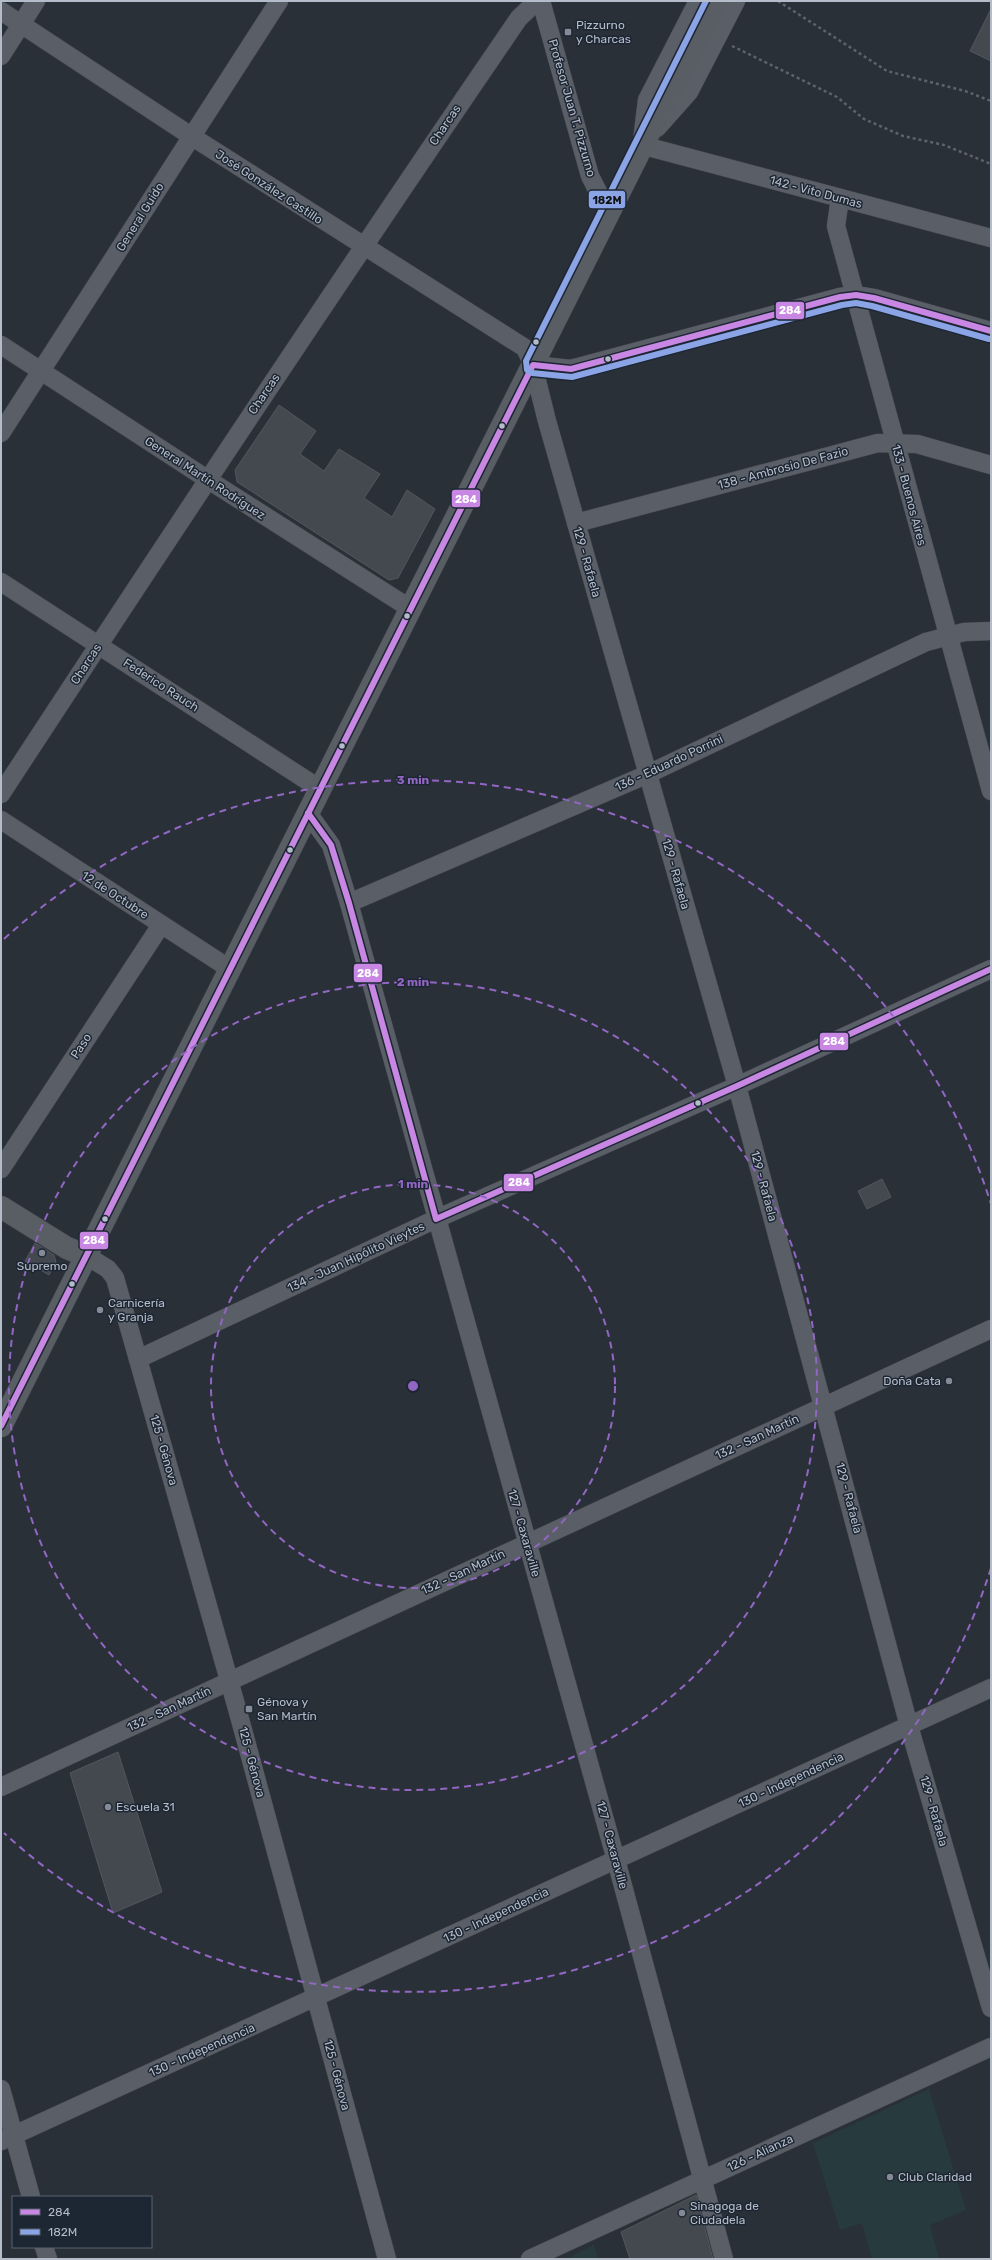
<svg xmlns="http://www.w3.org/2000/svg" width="992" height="2260" font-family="Rubik,sans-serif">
	<rect width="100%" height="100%" fill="#2a3038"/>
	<g fill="#273a3e">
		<path d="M929 2089 966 2210 930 2225 939 2259H872L862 2223 840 2230 813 2143Z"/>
		<path d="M594 2245 598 2259H566Z"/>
	</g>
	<g fill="#444950" stroke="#52575f">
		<path d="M991 9V61L970 51Z"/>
		<path d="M279 405 316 431 300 454 324 471 339 449 380 474 364 498 392 517 407 490 435 509 398 578 389 580 237 482 235 470Z"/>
		<path d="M882 1179 891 1197 867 1209 858 1191Z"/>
		<path d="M35 1243 54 1255 56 1262 49 1275 25 1261Z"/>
		<path d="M118 1752 162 1892 113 1913 70 1773Z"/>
		<path d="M696 2195 713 2259H630L621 2232Z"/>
	</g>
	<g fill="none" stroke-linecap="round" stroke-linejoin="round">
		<defs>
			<g id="street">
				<path d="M541 1 590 176 609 213"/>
				<path d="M1 11 191 136 525 348 533 365 547 421 737 1086 909 1726 991 2008"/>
				<path d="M1 56 36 1"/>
				<path d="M657 128 689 92 736 1"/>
				<path d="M642 141 647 100 698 1"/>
				<path d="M641 145 991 238"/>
				<path d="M840 198 836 226 991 791"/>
				<path d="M1 345 207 479 411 609"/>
				<path d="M533 365 571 369 840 297 856 295 874 298 991 331"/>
				<path d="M1 433 279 1"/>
				<path d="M576 523 878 443 917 444 991 465"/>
				<path d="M1 582 320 789"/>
				<path d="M1 794C171 534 343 275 519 18L537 1"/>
				<path d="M308 813 331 845 349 903 616 1860 724 2259"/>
				<path d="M1 820 230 969"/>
				<path d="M349 903 648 774 926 642 964 632 991 631"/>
				<path d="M1 1169 161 925"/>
				<path d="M87 1256 108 1269 115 1278 238 1712 387 2259"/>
				<path d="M138 1359 436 1219 737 1086 991 969"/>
				<path d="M1 1787 991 1329"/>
				<path d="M1 2089 31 2197"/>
				<path d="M1 2141 991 1688"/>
				<path d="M44 2247 48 2259"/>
				<path d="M530 2259 991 2047"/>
			</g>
			<g id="secondary">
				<path d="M1 1207 67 1248 87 1256"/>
				<path d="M1 1426 715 1"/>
			</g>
		</defs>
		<use href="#street" stroke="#484c53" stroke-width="19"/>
		<use href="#secondary" stroke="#484c53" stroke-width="23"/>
		<g stroke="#5d636a" stroke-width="2.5" stroke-dasharray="3 3" stroke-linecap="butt">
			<path d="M778 1 887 71 965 91 991 101"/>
			<path d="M732 46 837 97 864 119 903 136 944 145 991 164"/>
		</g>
		<use href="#street" stroke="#5a5e66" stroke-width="18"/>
		<use href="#secondary" stroke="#595d64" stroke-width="22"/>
		<defs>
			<g id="bus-1">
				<path d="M308 813 331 845 349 903 436 1219 737 1086 991 969"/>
				<path d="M1 1426 533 365 571 369 840 297 856 295 874 298 991 331"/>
			</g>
			<path id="bus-2" d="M706 1 526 361 527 370 532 373 572 377 842 305 856 303 872 306 989 339"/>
		</defs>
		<use href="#bus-1" stroke="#1d2633" stroke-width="9"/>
		<use href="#bus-2" stroke="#1d2633" stroke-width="9"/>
		<use href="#bus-1" stroke="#c787e3" stroke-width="6"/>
		<use href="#bus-2" stroke="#8aa4e6" stroke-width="6"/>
	</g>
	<g fill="none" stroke="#9266c3" stroke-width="2" stroke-dasharray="7 5">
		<circle cx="413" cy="1386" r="202"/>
		<circle cx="413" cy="1386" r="404"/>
		<path d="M991 1568A606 606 0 0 1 4 1833M4 939A606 606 0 0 1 991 1204"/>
	</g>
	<g fill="#848b96" stroke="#1d2633" stroke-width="1.5">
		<rect x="564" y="28" width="8" height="8" rx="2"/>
		<circle cx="42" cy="1253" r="4"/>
		<circle cx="100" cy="1310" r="4"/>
		<circle cx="949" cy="1381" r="4"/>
		<rect x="245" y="1705" width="8" height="8" rx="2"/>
		<circle cx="108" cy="1807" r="4"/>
		<circle cx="890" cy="2177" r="4"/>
		<circle cx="682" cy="2213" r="4"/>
	</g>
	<g fill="#b4bcc9" stroke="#1d2633" stroke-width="1.5">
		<circle cx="536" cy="342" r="3.5"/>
		<circle cx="608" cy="359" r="3.5"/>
		<circle cx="502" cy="426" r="3.5"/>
		<circle cx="407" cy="616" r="3.5"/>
		<circle cx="342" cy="746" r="3.5"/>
		<circle cx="290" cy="850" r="3.5"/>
		<circle cx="698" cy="1103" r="3.5"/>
		<circle cx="105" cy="1219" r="3.5"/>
		<circle cx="72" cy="1284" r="3.5"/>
	</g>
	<g text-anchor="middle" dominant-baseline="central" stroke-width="3" stroke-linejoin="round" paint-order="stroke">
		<g font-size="12" fill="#b4bcc9" stroke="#1d2633" text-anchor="start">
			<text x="576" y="25">Pizzurno<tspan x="576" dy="14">y Charcas</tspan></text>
			<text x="42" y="1266" text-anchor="middle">Supremo</text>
			<text x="108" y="1303">Carnicería<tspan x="108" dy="14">y Granja</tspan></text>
			<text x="941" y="1381" text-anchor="end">Doña Cata</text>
			<text x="257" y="1702">Génova y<tspan x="257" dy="14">San Martín</tspan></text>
			<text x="116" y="1807">Escuela 31</text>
			<text x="898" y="2177">Club Claridad</text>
			<text x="690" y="2206">Sinagoga de<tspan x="690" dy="14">Ciudadela</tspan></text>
		</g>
		<g font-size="12" fill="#b4bcc9" stroke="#1d2633">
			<text transform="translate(572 108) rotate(74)">Profesor Juan T. Pizzurno</text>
			<text transform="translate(445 125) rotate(-56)">Charcas</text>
			<text transform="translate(269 187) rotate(33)">José González Castillo</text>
			<text transform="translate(816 192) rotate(15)">142 - Vito Dumas</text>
			<text transform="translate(140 217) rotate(-58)">General Guido</text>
			<text transform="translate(264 394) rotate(-56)">Charcas</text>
			<text transform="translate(783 468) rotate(-15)">138 - Ambrosio De Fazio</text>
			<text transform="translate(205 478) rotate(33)">General Martín Rodríguez</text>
			<text transform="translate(909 495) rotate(75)">133 - Buenos Aires</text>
			<text transform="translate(587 562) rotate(74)">129 - Rafaela</text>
			<text transform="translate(86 664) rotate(-57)">Charcas</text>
			<text transform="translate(161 685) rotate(33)">Federico Rauch</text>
			<text transform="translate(669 763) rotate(-25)">136 - Eduardo Porrini</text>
			<text transform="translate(676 874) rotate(74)">129 - Rafaela</text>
			<text transform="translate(115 895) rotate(33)">12 de Octubre</text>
			<text transform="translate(81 1046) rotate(-57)">Paso</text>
			<text transform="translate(764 1186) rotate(75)">129 - Rafaela</text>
			<text transform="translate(356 1257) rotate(-25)">134 - Juan Hipólito Vieytes</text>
			<text transform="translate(757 1437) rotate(-25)">132 - San Martín</text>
			<text transform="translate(164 1450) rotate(74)">125 - Génova</text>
			<text transform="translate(849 1498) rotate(75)">129 - Rafaela</text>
			<text transform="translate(524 1533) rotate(74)">127 - Caxaraville</text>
			<text transform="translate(463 1572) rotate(-25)">132 - San Martín</text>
			<text transform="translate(169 1709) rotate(-25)">132 - San Martín</text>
			<text transform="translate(252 1762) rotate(75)">125 - Génova</text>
			<text transform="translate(791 1780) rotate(-25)">130 - Independencia</text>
			<text transform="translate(934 1811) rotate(74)">129 - Rafaela</text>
			<text transform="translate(612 1845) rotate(75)">127 - Caxaraville</text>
			<text transform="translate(496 1915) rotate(-25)">130 - Independencia</text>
			<text transform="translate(202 2050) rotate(-24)">130 - Independencia</text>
			<text transform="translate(337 2075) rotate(75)">125 - Génova</text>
			<text transform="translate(760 2153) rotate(-25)">126 - Alianza</text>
		</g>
	</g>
	<circle cx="413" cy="1386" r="6" fill="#9266c3" stroke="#1d2633" stroke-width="2"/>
	<g font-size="12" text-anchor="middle" font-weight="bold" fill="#9266c3" stroke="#1d2633" stroke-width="3" stroke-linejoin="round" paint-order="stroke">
		<text x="413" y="784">3 min</text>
		<text x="413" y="986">2 min</text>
		<text x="413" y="1188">1 min</text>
	</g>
	<g stroke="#1d2633" stroke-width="1.5">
		<rect x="588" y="190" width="38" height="19" rx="4" fill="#8aa4e6"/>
		<rect x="775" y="301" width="30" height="19" rx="4" fill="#c787e3"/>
		<rect x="451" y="489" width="30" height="19" rx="4" fill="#c787e3"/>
		<rect x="353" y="963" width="30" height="20" rx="4" fill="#c787e3"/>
		<rect x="819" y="1032" width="30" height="19" rx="4" fill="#c787e3"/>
		<rect x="503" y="1173" width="31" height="19" rx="4" fill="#c787e3"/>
		<rect x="79" y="1231" width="30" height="19" rx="4" fill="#c787e3"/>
	</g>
	<g font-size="11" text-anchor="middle" font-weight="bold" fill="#fff">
		<text x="790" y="314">284</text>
		<text x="466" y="503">284</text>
		<text x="368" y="977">284</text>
		<text x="834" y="1045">284</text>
		<text x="519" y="1186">284</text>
		<text x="94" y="1244">284</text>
	</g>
	<g font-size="11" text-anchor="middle" font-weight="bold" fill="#111">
		<text x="607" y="204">182M</text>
	</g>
	<rect width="992" height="2260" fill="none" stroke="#b4bcc9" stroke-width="4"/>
	<rect x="12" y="2196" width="140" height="52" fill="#1d2633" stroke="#59626f"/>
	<rect x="20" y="2209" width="20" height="6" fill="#c787e3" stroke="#59626f"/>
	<text x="48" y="2216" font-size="12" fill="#b4bcc9">284</text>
	<rect x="20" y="2229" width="20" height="6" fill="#8aa4e6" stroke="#59626f"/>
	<text x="48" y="2236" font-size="12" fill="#b4bcc9">182M</text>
</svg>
